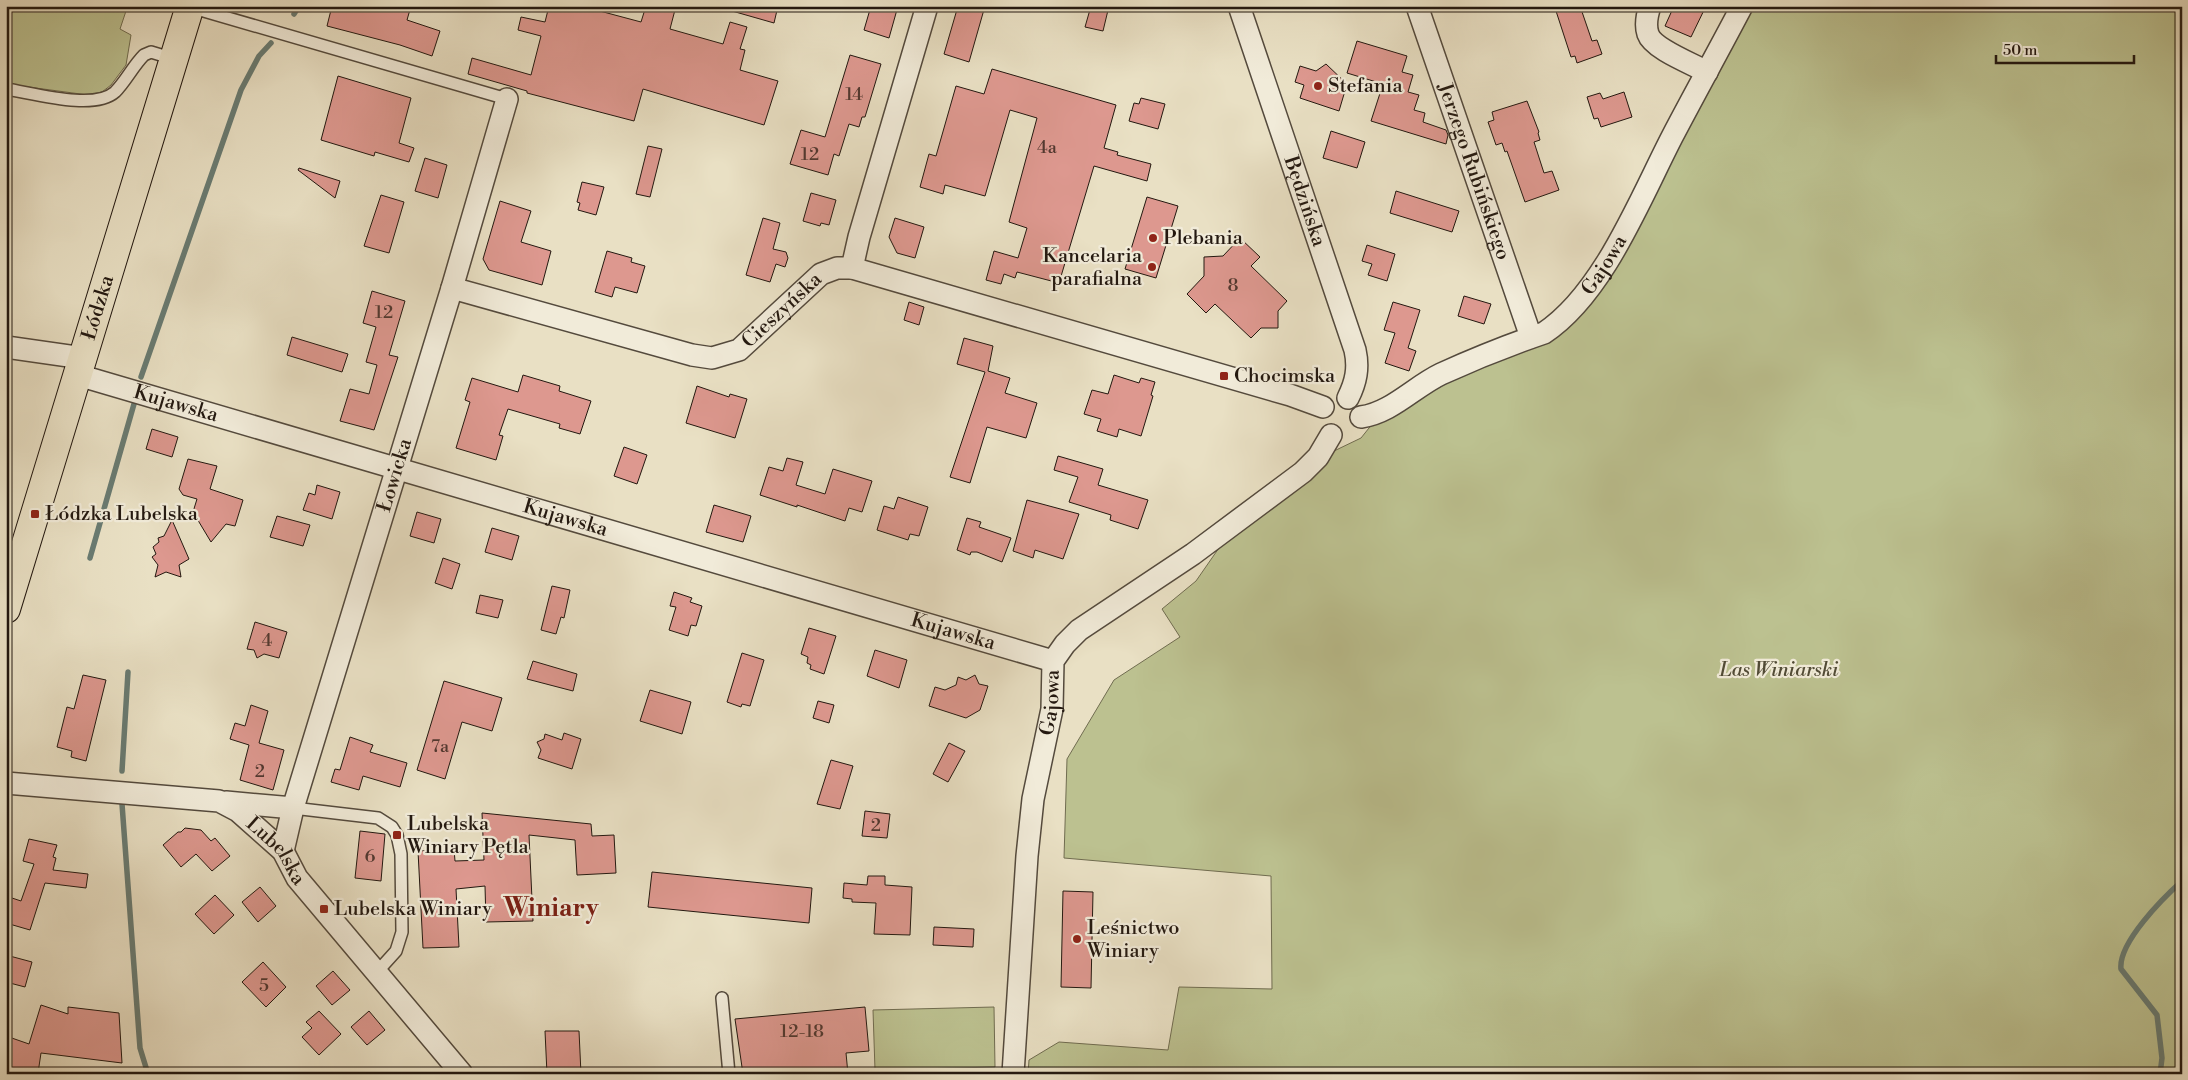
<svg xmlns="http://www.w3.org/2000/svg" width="2188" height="1080" font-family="'Libre Bodoni',serif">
	<rect width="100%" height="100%" fill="#e9e0c4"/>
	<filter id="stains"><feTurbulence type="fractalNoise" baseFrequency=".004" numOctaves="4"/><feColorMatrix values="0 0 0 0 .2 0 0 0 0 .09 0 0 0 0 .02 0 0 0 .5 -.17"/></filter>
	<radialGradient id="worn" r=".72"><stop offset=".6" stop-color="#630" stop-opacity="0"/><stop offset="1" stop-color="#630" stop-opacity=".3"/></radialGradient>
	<g fill="#bcc190" stroke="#706c50">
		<path d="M6 6H113L126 11 120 29 131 35 126 65 111 85 102 92 88 95 6 84Z"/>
		<path d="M1752 6H2182V1074H1028L1029 1060 1059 1042 1168 1050 1179 987 1272 989 1271 876 1064 858 1067 759 1114 680 1180 637 1162 609 1196 581 1221 545 1314 474 1334 451 1361 438 1373 423 1439 386 1562 331Z"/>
		<path d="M994 1007 995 1067 875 1070 873 1010Z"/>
	</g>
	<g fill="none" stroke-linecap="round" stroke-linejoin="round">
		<g stroke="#697b72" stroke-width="5.5">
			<path d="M294 14 299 6"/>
			<path d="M141 377 241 90 259 56 271 43"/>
			<path d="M90 558 134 404"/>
			<path d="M122 771 128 672"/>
			<path d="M122 804 140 1048 148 1074"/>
			<path d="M2160 1074 2162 1058 2157 1015 2121 969C2118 943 2163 898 2182 881"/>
		</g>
	</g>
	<g fill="#dd988f" stroke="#231810">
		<path d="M332 6H411L407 20 440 31 432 56 400 45 327 26Z"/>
		<path d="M549 6H581L641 22 646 6H676L670 29 723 44 730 22 747 27 740 49 745 50 740 70 778 81 764 125 643 89 634 121 527 93V91L468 74 472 58 531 75 541 36 518 30 521 17 545 22Z"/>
		<path d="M732 6H778L774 23 732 11Z"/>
		<path d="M871 6H898L889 38 864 30Z"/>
		<path d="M958 6H985L969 62 944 54Z"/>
		<path d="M1091 6H1109L1103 31 1085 27Z"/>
		<path d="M1558 6H1580L1592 41 1597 40 1602 54 1577 63 1575 56 1571 57 1556 11 1559 10Z"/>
		<path d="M1674 6H1706L1691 37 1665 26Z"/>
		<path d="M1357 41 1407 56 1402 72 1413 75 1408 92 1419 95 1414 110 1425 113 1423 122 1446 130 1448 135 1446 144 1371 121 1383 84 1347 73Z"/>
		<path d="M850 55 881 64 865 117H862L859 127 849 124 839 156 834 154 828 175 790 164 801 130 825 137Z"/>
		<path d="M1326 64 1347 84 1339 111 1300 98 1304 85 1295 82 1300 66 1316 71Z"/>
		<path d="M992 69 1116 105 1104 148 1118 152 1117 155 1151 164 1147 181 1094 166 1059 283 1017 272 1015 278 1004 274 1001 284 986 280 994 251 1018 258 1027 228 1009 222 1037 118 1010 110 985 196 945 185 943 194 920 187 929 154 936 156 956 86 984 94Z"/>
		<path d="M338 76 411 98 399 143 414 148 409 162 375 152 374 156 321 140Z"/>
		<path d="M1624 92 1632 117 1601 127 1598 118 1594 119 1587 97 1600 93 1603 99Z"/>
		<path d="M1141 98 1165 104 1158 129 1129 121 1134 103 1139 104Z"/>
		<path d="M1527 101 1539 132 1538 133 1540 140 1534 142 1544 173 1552 171 1559 190 1525 202 1507 151 1505 152 1502 143 1496 145 1488 122 1494 120 1492 112Z"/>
		<path d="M1331 131 1365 142 1357 168 1323 158Z"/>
		<path d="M648 146 662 149 650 197 636 194Z"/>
		<path d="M425 158 447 165 438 198 415 191Z"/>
		<path d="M299 168 340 181 335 198 298 170Z"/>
		<path d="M582 182 604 187 596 215 578 210 580 203 577 202Z"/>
		<path d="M1396 191 1459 211 1452 232 1390 213Z"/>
		<path d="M811 193 836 200 829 225 821 223 820 226 803 221Z"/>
		<path d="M381 195 404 202 389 253 364 246Z"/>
		<path d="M1147 197 1178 206 1156 278 1125 269Z"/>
		<path d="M500 201 531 211 521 242 551 251 542 285 489 270 483 259Z"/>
		<path d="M763 218 780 223 773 249 786 252 788 258 785 267 776 264 770 282 746 275Z"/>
		<path d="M895 218 924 227 915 258 897 253 889 237Z"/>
		<path d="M1240 238 1260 257 1251 266 1287 301 1278 311V328H1261L1251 338 1215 304 1206 313 1187 294 1204 276V257L1223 256Z"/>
		<path d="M1367 245 1395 254 1387 281 1368 275 1372 264 1362 261Z"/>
		<path d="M607 251 632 258 631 262 645 266 637 293 615 287 612 297 595 292Z"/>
		<path d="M372 291 405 301 389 355 398 357 374 430 340 421 350 389 369 394 377 365 366 362 376 327 363 323Z"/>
		<path d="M1464 296 1491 304 1484 324 1458 316Z"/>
		<path d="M909 302 924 307 919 325 904 320Z"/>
		<path d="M1393 302 1420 310 1408 348 1416 351 1409 371 1385 363 1395 333 1384 330Z"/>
		<path d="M292 337 348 354 342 372 287 355Z"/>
		<path d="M964 338 993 346 988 371 1010 378 1005 393 1037 403 1026 438 987 427 970 483 950 477 985 372 957 364Z"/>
		<path d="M523 375 560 386 559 391 591 401 580 434 559 428 560 424 508 409 499 435 503 436 496 460 456 448 470 402 465 400 472 378 518 392Z"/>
		<path d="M1114 375 1139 383 1141 378 1155 382 1151 395 1153 396 1141 436 1119 429 1117 437 1097 431 1101 419 1084 414 1092 390 1108 394Z"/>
		<path d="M697 386 729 397 730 394 747 399 735 438 686 423Z"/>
		<path d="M152 429 178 437 172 457 146 449Z"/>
		<path d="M624 447 647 455 637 484 614 476Z"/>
		<path d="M1058 456 1103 469 1098 485 1148 500 1138 529 1110 520 1111 515 1069 502 1078 477 1054 470Z"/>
		<path d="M787 458 803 462 796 485 825 494 833 469 872 481 862 512 849 508 845 521 797 505V507L760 495 769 467 783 471Z"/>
		<path d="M188 459 217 466 210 489 243 500 235 526 226 524 211 542 193 512 197 499 183 495 179 489Z"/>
		<path d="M317 485 340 492 332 519 303 510 309 493 315 495Z"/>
		<path d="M898 497 928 507 919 536 910 534 908 540 877 530 884 506 894 509Z"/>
		<path d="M1027 500 1079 514 1063 559 1035 550 1033 558 1013 551Z"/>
		<path d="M714 505 751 516 743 542 706 532Z"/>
		<path d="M417 512 441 519 434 543 410 536Z"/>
		<path d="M277 516 310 525 303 546 270 537Z"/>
		<path d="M967 518 981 522 979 527 1011 538 1002 562 977 552H971L970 555 957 550Z"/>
		<path d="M172 520 189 559 179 565 181 577 166 572 155 577 158 565 152 557 156 554 153 547 159 542 158 538 164 536Z"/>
		<path d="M492 528 519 536 512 560 485 552Z"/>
		<path d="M443 558 460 564 452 589 435 583Z"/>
		<path d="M552 586 570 590 564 618 561 617 556 634 541 630Z"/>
		<path d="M674 592 692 598 690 602 702 606 696 626 691 625 688 636 669 630 676 607 670 606Z"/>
		<path d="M480 595 503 600 498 618 476 613Z"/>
		<path d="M255 622 287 632 279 658 264 654 257 658 254 650 247 649Z"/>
		<path d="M809 628 836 636 824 674 810 669 811 665 807 663 808 657 801 654Z"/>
		<path d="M875 650 907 660 899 688 867 676Z"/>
		<path d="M742 653 764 660 750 706 742 704 741 707 727 702Z"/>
		<path d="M533 661 577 674 573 691 527 679Z"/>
		<path d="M83 675 106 680 86 761 71 757 72 751 57 747 67 707 74 709Z"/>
		<path d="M975 675 979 684 988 686 980 710 966 718 929 706 935 687 945 690 956 685 958 677 966 680Z"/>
		<path d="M444 681 502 698 492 731 462 722 445 779 417 770Z"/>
		<path d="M650 690 691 702 682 734 640 721Z"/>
		<path d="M818 701 834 705 829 723 813 718Z"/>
		<path d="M251 705 268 711 259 743 284 750 273 790 240 780 249 745 230 739 235 723 245 726Z"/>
		<path d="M564 733 581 739 572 769 538 758 541 750 537 742 544 739 545 734 562 740Z"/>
		<path d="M350 737 373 745 370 752 407 763 400 787 363 776 359 790 331 782 335 769 340 770Z"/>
		<path d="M949 743 965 751 948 782 933 774Z"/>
		<path d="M831 760 853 766 840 809 817 804Z"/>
		<path d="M865 811 890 814 887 838 862 836Z"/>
		<path d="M482 813 591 824 592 836 614 835 616 873 577 875 575 840 529 835 533 921 486 922 485 886 456 889 459 947 423 948 418 851 454 849 455 861 484 860Z"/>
		<path d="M185 828 201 830 211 841 215 838 230 856 212 871 196 854 181 867 163 845 178 832H181Z"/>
		<path d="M360 831 385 834 381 881 355 878Z"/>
		<path d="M29 839 57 845 53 857 56 858 53 870 88 874 86 888 45 883 30 930 6 923 12 898 21 901 34 864 23 861Z"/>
		<path d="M652 872 812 888 809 923 648 907Z"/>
		<path d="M868 876H885V885L912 887 910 935 874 934 876 903 852 902V899L843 898 844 883 867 885Z"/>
		<path d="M260 887 276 906 258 922 242 902Z"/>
		<path d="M1063 891 1093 892 1091 988 1061 987Z"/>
		<path d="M215 895 234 915 214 934 195 914Z"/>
		<path d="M934 927 974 929 973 947 933 945Z"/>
		<path d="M6 955 32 962 25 987 6 982Z"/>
		<path d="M263 962 286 987 266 1007 242 982Z"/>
		<path d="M333 971 350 990 332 1005 316 986Z"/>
		<path d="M41 1005 68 1014V1007L119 1013 122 1063 41 1053 38 1073 6 1069V1036L29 1044Z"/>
		<path d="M865 1007 869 1051 846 1053 848 1074H743L735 1019Z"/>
		<path d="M319 1011 341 1034 319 1055 302 1037 312 1028 306 1022Z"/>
		<path d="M369 1011 385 1030 367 1045 351 1027Z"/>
		<path d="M545 1031H579L581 1074H547Z"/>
	</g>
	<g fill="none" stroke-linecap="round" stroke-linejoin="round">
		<defs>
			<g id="lane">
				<path d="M190 7 507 99"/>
				<path d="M6 89C33 93 94 111 115 92 126 81 133 66 144 55L151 52 174 59"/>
				<path d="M293 808 378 818 392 827 397 835 401 854 402 932 396 951 377 972"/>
				<path d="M722 998 729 1074"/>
			</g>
			<g id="street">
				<path id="s1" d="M1239 6 1355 350C1359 368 1356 382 1348 398"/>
				<path id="s2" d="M1417 6 1531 337"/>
				<path d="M1650 6C1647 15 1645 25 1648 34 1653 49 1693 64 1707 72"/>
				<path d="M852 268 859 237 927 6"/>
				<path id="s3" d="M452 288 692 355 712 358 739 350 821 274 837 268H852L1290 395 1323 407"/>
				<path d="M6 347 83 358"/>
				<path id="s4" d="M78 375 1053 661"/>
				<path id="s5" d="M1361 417C1391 413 1414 387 1441 374 1474 359 1509 345 1544 333 1603 294 1640 199 1672 137 1695 93 1719 50 1742 6"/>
				<path id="s6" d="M6 783 219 801 238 811 283 851 297 878 462 1074"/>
				<path d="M226 802 293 808"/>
				<path id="s7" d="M283 851 293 808 452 288 507 99"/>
				<path id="s8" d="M1013 1074 1027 856 1033 799 1052 709 1053 661 1065 644 1079 630 1193 554 1303 472 1318 457 1331 435"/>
			</g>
			<g id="primary">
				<path id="s9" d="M6 609 190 6"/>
			</g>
		</defs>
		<use href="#lane" stroke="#544a3d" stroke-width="14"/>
		<use href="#street" stroke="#544a3d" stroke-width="24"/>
		<use href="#primary" stroke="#231810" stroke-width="30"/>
		<use href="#lane" stroke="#f1ebd9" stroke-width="11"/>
		<use href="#street" stroke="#f1ebd9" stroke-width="21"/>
		<use href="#primary" stroke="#e9e0c4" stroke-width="28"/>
	</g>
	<g fill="#8f2418" stroke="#f1ebd9" stroke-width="2">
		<circle cx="1318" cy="86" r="5"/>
		<circle cx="1153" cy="238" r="5"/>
		<circle cx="1152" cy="267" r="5"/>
		<rect x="1219" y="371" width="10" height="10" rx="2.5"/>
		<rect x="30" y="509" width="10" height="10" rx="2.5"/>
		<rect x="392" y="830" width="10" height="10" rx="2.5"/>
		<rect x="319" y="904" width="10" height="10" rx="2.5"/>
		<circle cx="1077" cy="939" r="5"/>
	</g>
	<g text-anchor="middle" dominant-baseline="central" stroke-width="4.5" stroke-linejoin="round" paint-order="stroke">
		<g font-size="18" fill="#523830">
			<text x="854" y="94">14</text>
			<text x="1047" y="147">4a</text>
			<text x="810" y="154">12</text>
			<text x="1233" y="285">8</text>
			<text x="384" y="312">12</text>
			<text x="267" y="640">4</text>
			<text x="440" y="746">7a</text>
			<text x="260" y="771">2</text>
			<text x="876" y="825">2</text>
			<text x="370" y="856">6</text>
			<text x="264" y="985">5</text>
			<text x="802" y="1031">12-18</text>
		</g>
		<g font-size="20" fill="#231810" stroke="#f1ebd9" text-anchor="start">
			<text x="1328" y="86">Stefania</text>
			<text x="1163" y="238">Plebania</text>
			<text x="1142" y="256" text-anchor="end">Kancelaria<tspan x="1142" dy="23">parafialna</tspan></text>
			<text x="1234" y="376">Chocimska</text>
			<text x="45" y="514">Łódzka Lubelska</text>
			<text x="407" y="824">Lubelska<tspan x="407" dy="23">Winiary Pętla</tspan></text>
			<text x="334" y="909">Lubelska Winiary</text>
			<text x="1087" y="928">Leśnictwo<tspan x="1087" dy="23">Winiary</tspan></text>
		</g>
		<g font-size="20" fill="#231810" stroke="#f1ebd9">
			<text stroke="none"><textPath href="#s2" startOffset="175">Jerzego Rubińskiego</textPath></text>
			<text stroke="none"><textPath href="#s1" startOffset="206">Będzińska</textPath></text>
			<text stroke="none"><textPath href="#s5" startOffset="294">Gajowa</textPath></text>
			<text stroke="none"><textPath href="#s9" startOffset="315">Łódzka</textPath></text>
			<text stroke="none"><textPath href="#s3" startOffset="356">Cieszyńska</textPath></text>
			<text stroke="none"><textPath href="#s4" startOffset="102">Kujawska</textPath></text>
			<text stroke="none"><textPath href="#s7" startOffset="392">Łowicka</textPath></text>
			<text stroke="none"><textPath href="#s4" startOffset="508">Kujawska</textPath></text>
			<text stroke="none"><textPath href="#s4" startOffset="912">Kujawska</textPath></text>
			<text stroke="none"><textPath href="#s8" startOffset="374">Gajowa</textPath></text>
			<text stroke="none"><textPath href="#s6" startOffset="291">Lubelska</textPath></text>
		</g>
		<g font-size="20" font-style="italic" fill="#514b36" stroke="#f1ebd9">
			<text x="1779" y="670">Las Winiarski</text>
		</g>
		<g font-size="25" font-weight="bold" fill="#7a1f14" stroke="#f1ebd9">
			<text x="551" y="908">Winiary</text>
		</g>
	</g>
	<rect width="2188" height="1080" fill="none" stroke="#e9e0c4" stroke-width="25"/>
	<rect x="8" y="8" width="2173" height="1065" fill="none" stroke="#231810" stroke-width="2.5"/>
	<rect x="12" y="12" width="2163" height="1055" fill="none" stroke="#231810"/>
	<path d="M1996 55v8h138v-8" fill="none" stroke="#231810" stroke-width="2.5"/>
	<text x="2003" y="55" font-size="15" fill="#231810" stroke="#f1ebd9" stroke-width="4" paint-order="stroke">50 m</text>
	<rect width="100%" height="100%" filter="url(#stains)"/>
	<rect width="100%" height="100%" fill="url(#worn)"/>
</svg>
